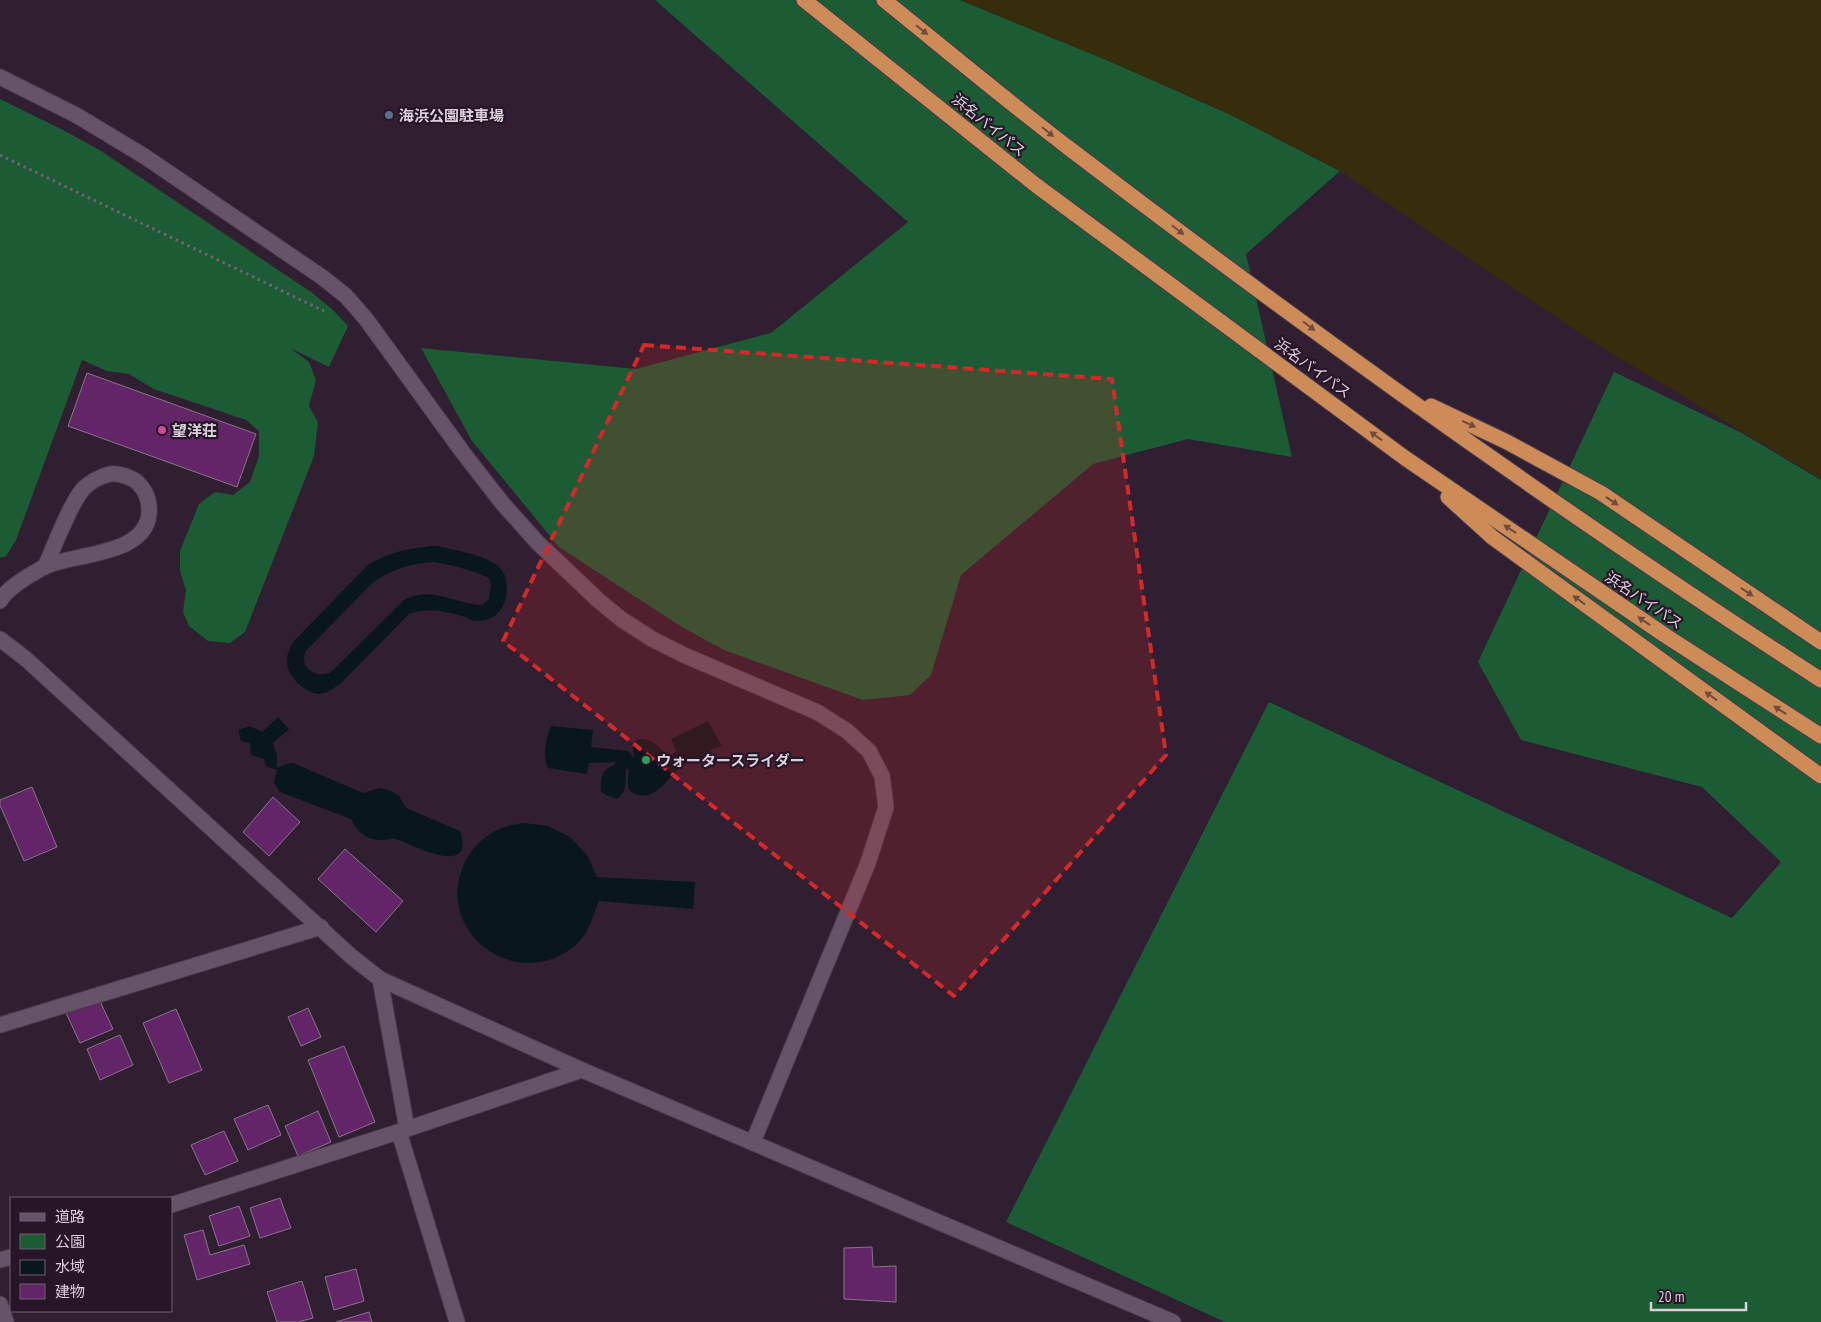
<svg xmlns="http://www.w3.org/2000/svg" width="1821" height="1322" font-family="'PT Sans Narrow','Noto Sans JP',sans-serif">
	<rect width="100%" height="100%" fill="#301f31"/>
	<g fill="#1b5c35">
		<path d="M655 0H960L1109 61 1229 114 1340 171 1246 254 1292 457 1188 439 1093 464 961 575 931 675 910 695 863 700 724 650 682 627 559 547 472 441 421 348 636 369 771 333 908 222Z"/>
		<path d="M0 99 67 132 101 151 311 292 332 309 348 326 329 367 290 348 309 362 316 380 309 406 318 422 314 456 245 632 230 643 208 641 189 626 183 612 186 590 180 571V551L199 504 215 492 233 495 250 482 259 456V431L246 420 154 389 129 374 107 371 82 360 16 540 6 556 0 558Z"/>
		<path d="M1614 372 1742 433 1821 480V1322H1225L1006 1222 1269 702 1732 918 1781 862 1702 787 1521 740 1478 662Z"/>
	</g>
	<path fill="#352d0c" d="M960 0H1821V479L1593 342 1340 171 1229 114 1109 61Z"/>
	<g fill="#09161e" fill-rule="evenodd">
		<path d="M431 546H438C456 551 499 556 505 576 511 598 502 622 475 621 472 621 468 618 465 617 444 611 429 607 409 614L340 684C334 688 326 694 319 694 305 693 288 677 287 663 286 655 290 648 294 641L368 565C390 552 406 549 431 546ZM434 562C453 565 472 570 489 578L491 585 489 599 482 605C451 603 436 586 405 599L331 672C316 680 298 667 306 651L371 584C390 570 410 563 434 562Z"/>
		<path d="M278 717 289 729 273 743 277 756V768L286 764 293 763 363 793 380 788 391 791 399 796 406 808 460 831C476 879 412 845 394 838 375 844 359 837 351 819L280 792 274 783 277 770 266 766 264 759 251 755 250 743 241 741 238 730 250 726 262 732Z"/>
		<path d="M708 721 722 746 712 749 704 761C699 762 692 761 688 763 670 770 661 800 638 795 624 792 628 781 629 770L626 769C625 781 628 791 617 799L606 795 601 791C600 779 602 768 615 765V762L589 763 587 774 548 768C542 752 546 741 551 726L593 730 591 747 628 751 634 758 633 744 638 739C652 739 661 746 667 758L676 751 671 739Z"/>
		<path d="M524 823 548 826 570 837 587 855 597 877 695 882 693 909 599 901C593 916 589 933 577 944 519 995 433 934 464 864 471 848 486 834 502 828 509 825 517 824 524 823Z"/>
	</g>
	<g fill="#622567" stroke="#887489">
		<path d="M87 373 256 434 237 487 68 426Z"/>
		<path d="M32 787 57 847 24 861 0 805V800Z"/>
		<path d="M273 797 300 822 269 856 243 832Z"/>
		<path d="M345 849 403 901 376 932 318 879Z"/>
		<path d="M99 999 113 1029 80 1043 66 1013Z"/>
		<path d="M308 1008 321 1037 301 1046 288 1017Z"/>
		<path d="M176 1009 202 1070 169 1083 143 1023Z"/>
		<path d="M120 1035 133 1065 100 1080 87 1049Z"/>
		<path d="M344 1046 375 1122 339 1137 308 1060Z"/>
		<path d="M268 1105 281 1135 248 1150 234 1119Z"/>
		<path d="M318 1111 331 1142 298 1156 285 1126Z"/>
		<path d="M224 1131 238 1161 205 1175 191 1145Z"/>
		<path d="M280 1198 291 1228 260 1238 250 1208Z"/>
		<path d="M239 1206 250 1236 219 1246 209 1216Z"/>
		<path d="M203 1230 210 1255 244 1245 250 1264 197 1280 184 1235Z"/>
		<path d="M872 1247 873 1267 896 1266V1302L844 1299V1248Z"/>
		<path d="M356 1269 364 1301 334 1310 325 1277Z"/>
		<path d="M302 1281 313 1318 298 1322H277L267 1292Z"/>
		<path d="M369 1312 372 1322H336Z"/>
	</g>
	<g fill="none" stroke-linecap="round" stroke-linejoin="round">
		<defs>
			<g id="minor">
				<path d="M0 77 76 115 144 156 322 277 346 296 366 319 464 454 503 504 537 542 598 600 621 619 652 639 686 656 817 712 847 731 869 751 882 776 886 807 868 863 753 1142"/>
				<path d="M0 601C6 589 31 574 44 567 74 553 145 556 149 514 150 502 146 491 138 483 132 477 118 473 110 474 101 476 90 482 83 489 70 504 54 547 45 567"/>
				<path d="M0 639 26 659 352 957 380 979 582 1070 1173 1322"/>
				<path d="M380 979 407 1129"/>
				<path d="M0 1025 321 927"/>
				<path d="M399 1132 457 1322"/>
				<path d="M171 1205 407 1129 582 1070"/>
				<path d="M0 1260 11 1257"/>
				<path d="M0 1304 6 1322"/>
			</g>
			<g id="highway">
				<path d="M804 0 1037 186 1405 458 1666 636 1821 736"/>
				<path d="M884 0C946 50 1007 101 1070 149 1314 335 1564 514 1821 680"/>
				<path d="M1431 406 1507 442 1601 493 1821 642"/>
				<path d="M1448 497 1492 537 1821 776"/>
			</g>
		</defs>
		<use href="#minor" stroke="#4b3c4b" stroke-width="17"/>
		<use href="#highway" stroke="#4b3c4b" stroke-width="17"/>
		<path stroke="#716272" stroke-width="3" stroke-dasharray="2.5 4" stroke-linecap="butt" d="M0 155 324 311"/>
		<use href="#minor" stroke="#665367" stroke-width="15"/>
		<use href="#highway" stroke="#cc8b57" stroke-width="15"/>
	</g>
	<defs><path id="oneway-solid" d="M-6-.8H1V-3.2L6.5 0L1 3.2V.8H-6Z" transform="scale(1.25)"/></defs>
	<g fill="#714b3d">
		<use href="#oneway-solid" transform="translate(922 30) rotate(39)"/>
		<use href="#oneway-solid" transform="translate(1048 132) rotate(39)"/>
		<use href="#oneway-solid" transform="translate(1178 230) rotate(37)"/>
		<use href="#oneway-solid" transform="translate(1309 326) rotate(37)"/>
		<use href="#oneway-solid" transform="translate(1469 424) rotate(25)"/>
		<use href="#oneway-solid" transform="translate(1376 436) rotate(-144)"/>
		<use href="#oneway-solid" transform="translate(1612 501) rotate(34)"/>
		<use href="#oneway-solid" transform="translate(1510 529) rotate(-146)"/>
		<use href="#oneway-solid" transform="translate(1747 592) rotate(34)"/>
		<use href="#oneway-solid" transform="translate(1579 600) rotate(-144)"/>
		<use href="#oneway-solid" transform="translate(1644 621) rotate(-146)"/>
		<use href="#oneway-solid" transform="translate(1711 696) rotate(-144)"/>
		<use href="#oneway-solid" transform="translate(1780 710) rotate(-147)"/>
	</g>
	<path fill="#d62828" fill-opacity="0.2" stroke="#d62828" stroke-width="4" stroke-dasharray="10 6" stroke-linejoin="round" d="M644 345 1112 379 1166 755 954 996 503 641Z"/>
	<circle fill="#5c6f8a" stroke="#261627" stroke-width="2" cx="389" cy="115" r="5"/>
	<circle fill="#d1479c" stroke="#261627" stroke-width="2" cx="162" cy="430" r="5"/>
	<circle fill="#2e9e5b" stroke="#261627" stroke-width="2" cx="646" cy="760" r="5"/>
	<g text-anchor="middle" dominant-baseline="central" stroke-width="4.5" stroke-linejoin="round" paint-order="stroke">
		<g font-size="15" font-weight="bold" fill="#dbcfdb" stroke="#261627" text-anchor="start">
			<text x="399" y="115">海浜公園駐車場</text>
			<text x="172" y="430">望洋荘</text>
			<text x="656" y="760">ウォータースライダー</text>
		</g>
		<g font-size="15" fill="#dbcfdb" stroke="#261627">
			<text transform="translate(989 125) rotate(39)">浜名バイパス</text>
			<text transform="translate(1313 368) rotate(36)">浜名バイパス</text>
			<text transform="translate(1644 600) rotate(34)">浜名バイパス</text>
		</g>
	</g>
	<rect x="10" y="1197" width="162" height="115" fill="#261627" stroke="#6e606f"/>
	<rect x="20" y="1213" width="25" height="8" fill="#665367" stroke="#6e606f"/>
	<text x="55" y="1222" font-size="15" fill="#dbcfdb">道路</text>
	<rect x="20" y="1234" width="25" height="15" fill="#1b5c35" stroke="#6e606f"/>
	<text x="55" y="1247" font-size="15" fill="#dbcfdb">公園</text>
	<rect x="20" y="1260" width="25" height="15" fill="#09161e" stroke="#6e606f"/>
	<text x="55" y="1272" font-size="15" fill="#dbcfdb">水域</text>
	<rect x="20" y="1284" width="25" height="15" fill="#622567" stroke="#6e606f"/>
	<text x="55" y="1297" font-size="15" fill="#dbcfdb">建物</text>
	<path d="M1651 1302v8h95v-8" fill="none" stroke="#dbcfdb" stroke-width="2.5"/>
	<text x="1658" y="1302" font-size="15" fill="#dbcfdb" stroke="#261627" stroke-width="4" paint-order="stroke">20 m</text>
</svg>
